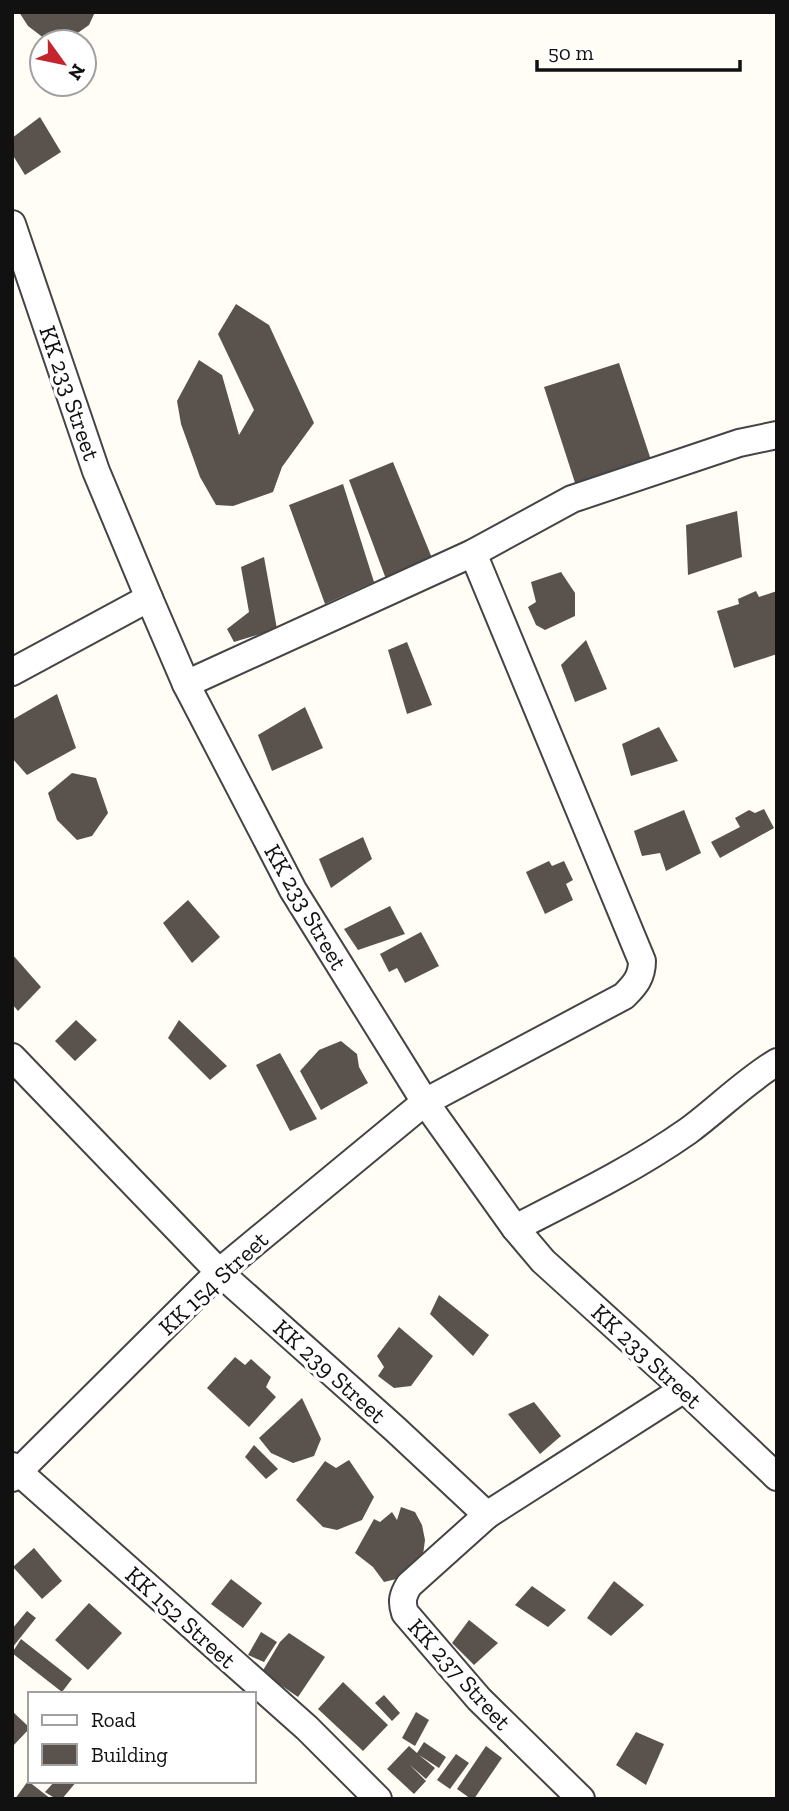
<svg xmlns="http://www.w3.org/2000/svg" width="789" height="1811" font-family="'Zilla Slab',serif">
	<rect width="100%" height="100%" fill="#fffdf5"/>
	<g fill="#5a524d">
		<path d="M19 12H95L89 25 65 42H49L28 26Z"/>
		<path d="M40 117 61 152 25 175 12 154V138Z"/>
		<path d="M236 304 269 325 314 423 282 467 273 492 233 506 216 505 200 477 181 424 177 401 199 360 222 375 239 435 254 410 218 334Z"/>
		<path d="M619 363 652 463 577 489 544 387Z"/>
		<path d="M393 462 434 563 386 579 349 480Z"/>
		<path d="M343 484 374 582 325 604 289 505Z"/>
		<path d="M737 511 742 557 688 575 686 525Z"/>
		<path d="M264 557 277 629 234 642 227 629 249 612 241 567Z"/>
		<path d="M561 572 575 593V616L545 630 536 625 528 607 536 602 531 582Z"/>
		<path d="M756 591 759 597 777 591V654L734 668 717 611 739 604 738 599Z"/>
		<path d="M586 640 607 689 575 702 561 665Z"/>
		<path d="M407 642 432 705 407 714 388 650Z"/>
		<path d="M57 694 76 748 27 775 12 758V720Z"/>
		<path d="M305 707 323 748 272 771 258 735Z"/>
		<path d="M659 727 678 761 631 776 622 744Z"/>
		<path d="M72 773 96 778 108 813 92 836 77 840 57 820 48 793Z"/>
		<path d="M764 809 774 828 720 858 711 842 740 827 735 818 749 810 755 813Z"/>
		<path d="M684 810 701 853 666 871 660 853 642 856 634 831Z"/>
		<path d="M363 837 372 859 331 888 319 859Z"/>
		<path d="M549 861 552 866 564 861 573 880 566 884 573 900 545 914 526 872Z"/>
		<path d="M188 900 220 937 192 963 163 923Z"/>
		<path d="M390 906 405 934 358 950 344 929Z"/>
		<path d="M421 932 439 966 405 983 397 968 389 972 380 954Z"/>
		<path d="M12 954 41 987 18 1011 12 1004Z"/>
		<path d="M76 1020 97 1040 75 1061 55 1041Z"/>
		<path d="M179 1020 227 1066 210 1080 168 1038Z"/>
		<path d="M341 1041 357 1054 359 1067 368 1083 321 1110 300 1071 319 1050Z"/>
		<path d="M280 1053 317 1119 290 1131 256 1065Z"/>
		<path d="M439 1295 489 1335 473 1356 430 1314Z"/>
		<path d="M399 1327 433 1356 411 1386 394 1388 378 1376 384 1367 377 1356Z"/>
		<path d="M235 1357 245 1365 251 1359 271 1377 266 1387 276 1397 249 1427 207 1388Z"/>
		<path d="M302 1398 321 1439 314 1456 293 1463 271 1453 259 1438Z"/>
		<path d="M534 1402 561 1436 540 1454 508 1414Z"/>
		<path d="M254 1445 278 1469 266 1479 245 1457Z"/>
		<path d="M349 1460 374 1497 362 1520 337 1530 323 1527 296 1500 325 1461 336 1468Z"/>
		<path d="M401 1507 415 1512 422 1525 425 1540 423 1555 409 1576 384 1582 373 1567 355 1553 374 1519 380 1522 392 1512 397 1520Z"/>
		<path d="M34 1548 62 1581 42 1599 13 1567Z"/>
		<path d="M231 1579 262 1603 243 1628 211 1604Z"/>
		<path d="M614 1581 644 1605 611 1636 587 1618Z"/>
		<path d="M532 1586 566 1610 548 1627 515 1605Z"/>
		<path d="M89 1603 122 1633 88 1670 55 1640Z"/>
		<path d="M27 1611 36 1618 12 1648V1629Z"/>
		<path d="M469 1620 498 1643 474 1665 452 1643Z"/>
		<path d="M261 1632 277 1642 264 1662 248 1655Z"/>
		<path d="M289 1633 325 1657 298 1697 262 1672 280 1642Z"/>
		<path d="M21 1639 72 1679 62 1692 12 1653Z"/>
		<path d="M343 1682 388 1725 363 1751 318 1709Z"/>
		<path d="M384 1695 400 1713 392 1721 375 1703Z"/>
		<path d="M12 1711 30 1728 12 1747Z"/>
		<path d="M416 1712 429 1720 415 1746 402 1738Z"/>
		<path d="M636 1732 664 1744 646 1785 616 1765Z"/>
		<path d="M424 1742 446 1757 439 1768 419 1755 435 1768 426 1779 410 1765 426 1781 414 1794 387 1769 409 1746 417 1753Z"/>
		<path d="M486 1746 502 1758 474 1799H471L457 1789Z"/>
		<path d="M456 1754 469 1763 450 1789 437 1780Z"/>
		<path d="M28 1781 51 1799H15Z"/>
		<path d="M55 1781H77L62 1799H56L45 1792Z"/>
	</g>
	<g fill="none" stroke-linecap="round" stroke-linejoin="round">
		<defs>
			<g id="minor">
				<path d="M12 224 96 471 149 598 186 684 293 890 425 1102 515 1228 543 1261 684 1389 777 1477"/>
				<path d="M12 672 149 598"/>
				<path d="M186 684 473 553 572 499 739 443 777 435"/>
				<path d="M12 1057 219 1272 395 1429 487 1515 684 1389"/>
				<path d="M515 1228C574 1198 634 1169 688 1131 718 1109 744 1082 777 1062"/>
				<path d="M12 1466 307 1728 378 1799"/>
				<path d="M12 1478 219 1272 425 1102 624 996C635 985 642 977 642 961L473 553"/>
				<path d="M487 1515 409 1585C403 1595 401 1601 405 1613L479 1699 581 1799"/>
			</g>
		</defs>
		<use href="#minor" stroke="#444" stroke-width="30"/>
		<use href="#minor" stroke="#fff" stroke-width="26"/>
	</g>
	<g text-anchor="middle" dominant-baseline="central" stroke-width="7" stroke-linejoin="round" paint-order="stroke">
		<g font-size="24" fill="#111" stroke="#fff">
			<text transform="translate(70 393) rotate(71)">KK 233 Street</text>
			<text transform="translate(306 907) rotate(60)">KK 233 Street</text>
			<text transform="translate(213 1283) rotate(-43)">KK 154 Street</text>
			<text transform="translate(647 1356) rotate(43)">KK 233 Street</text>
			<text transform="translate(330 1371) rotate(42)">KK 239 Street</text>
			<text transform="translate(181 1617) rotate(42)">KK 152 Street</text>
			<text transform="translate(460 1674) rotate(48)">KK 237 Street</text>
		</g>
	</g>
	<rect width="789" height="1811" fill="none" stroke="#111111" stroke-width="28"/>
	<rect x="28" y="1692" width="228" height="91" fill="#ffffff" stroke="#a0a0a0" stroke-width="2"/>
	<rect x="42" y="1715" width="35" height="10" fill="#ffffff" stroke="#a0a0a0" stroke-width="2"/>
	<text x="91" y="1727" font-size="21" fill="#111111">Road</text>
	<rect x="42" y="1744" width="35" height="21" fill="#5a524d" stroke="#a0a0a0" stroke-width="2"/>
	<text x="91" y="1762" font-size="21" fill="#111111">Building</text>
	<g transform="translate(63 63) rotate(123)"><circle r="33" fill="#ffffff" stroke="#a0a0a0" stroke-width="2"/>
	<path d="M0-5L12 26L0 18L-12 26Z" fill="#c4262e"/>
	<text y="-10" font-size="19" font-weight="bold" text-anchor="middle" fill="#111111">N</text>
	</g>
	<path d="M537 60v10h203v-10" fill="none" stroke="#111111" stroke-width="3.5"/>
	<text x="548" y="60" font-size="21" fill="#111111" stroke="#ffffff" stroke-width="5" paint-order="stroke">50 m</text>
</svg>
